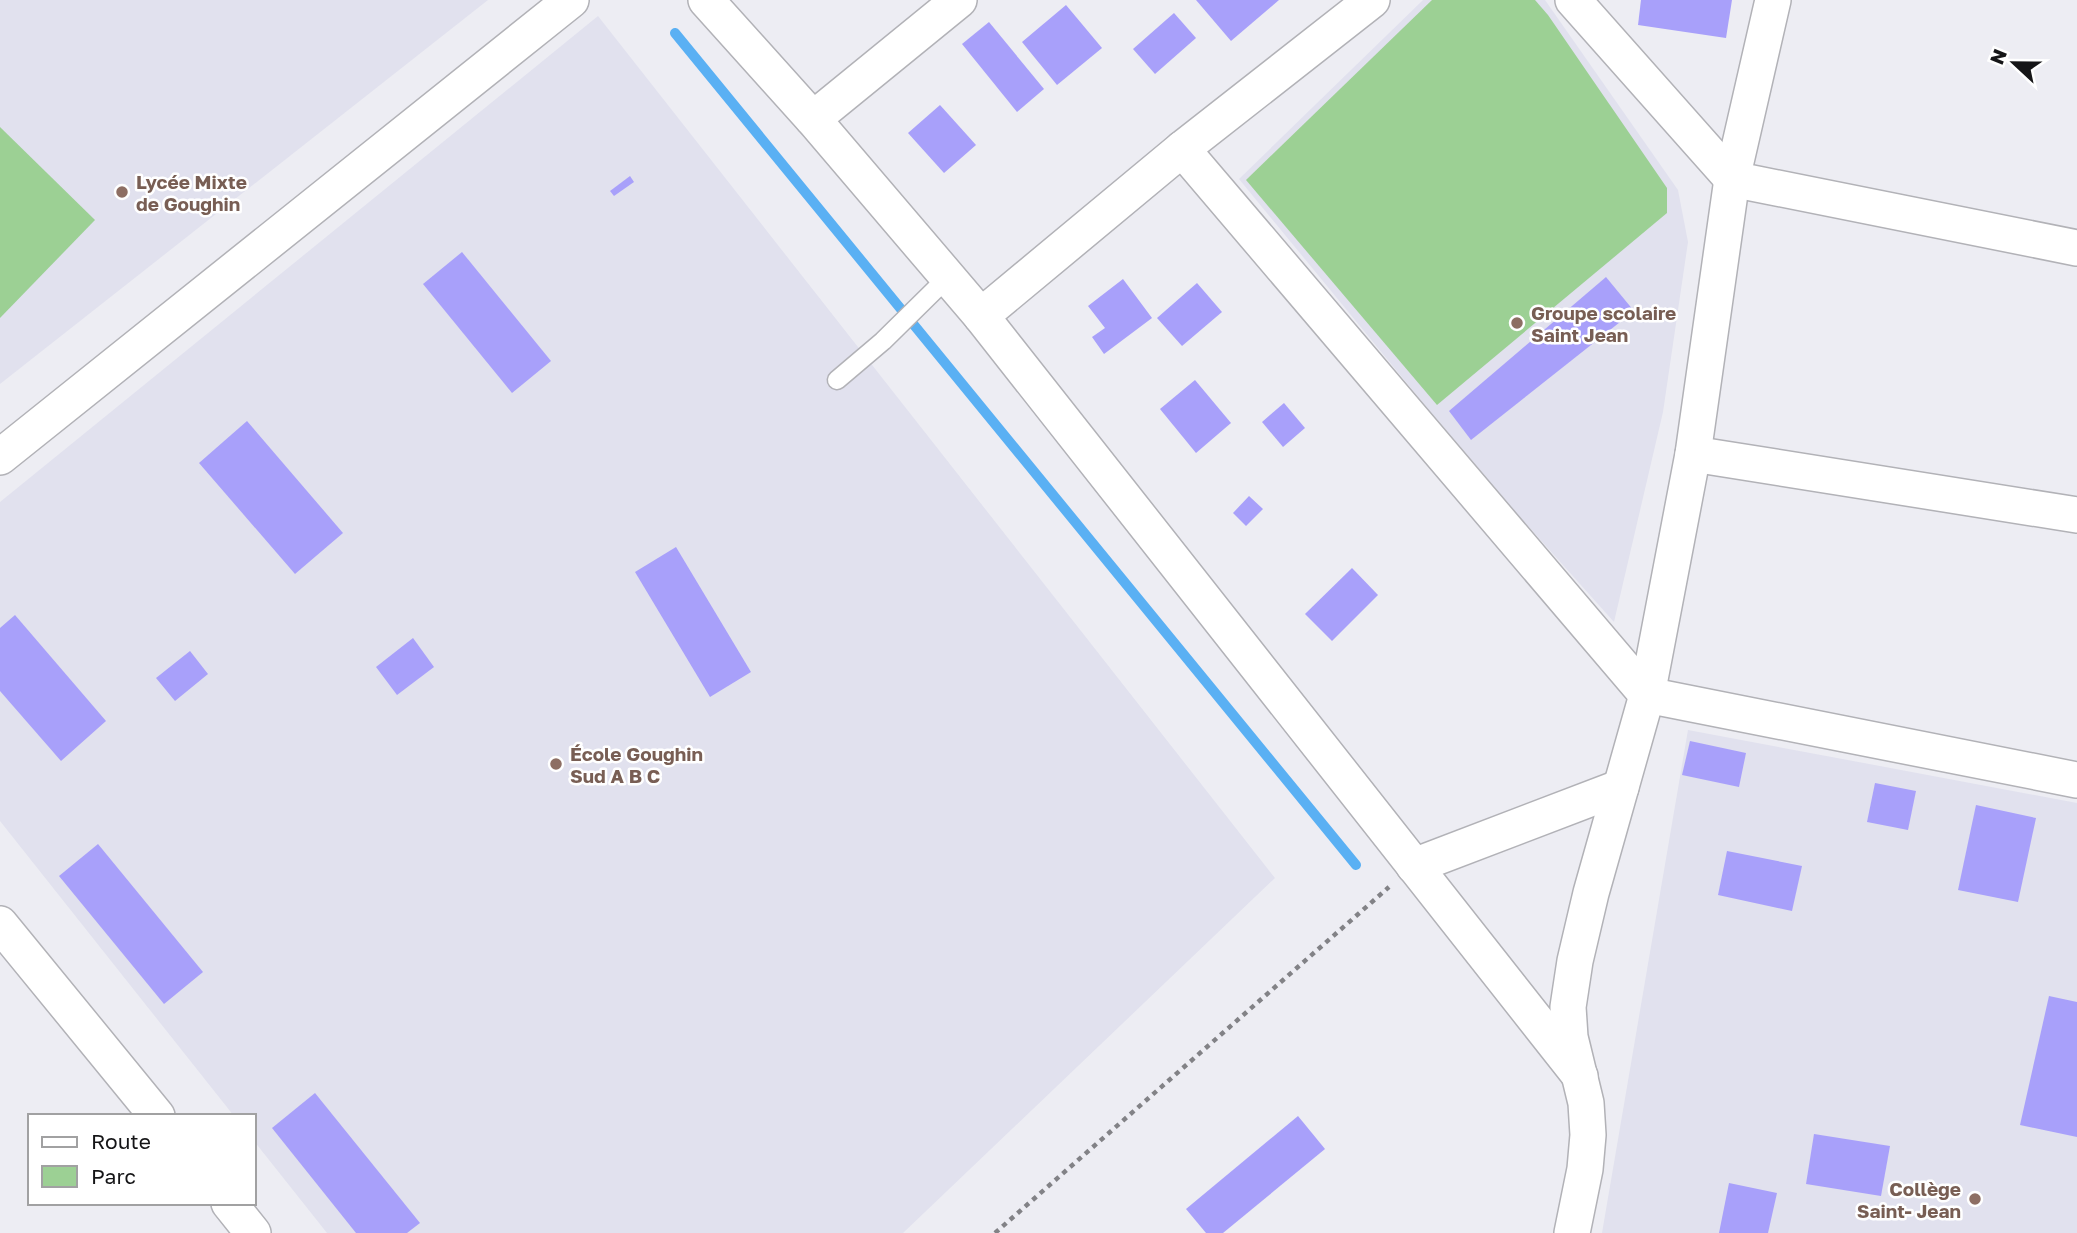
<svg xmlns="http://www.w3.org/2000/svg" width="2077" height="1233" font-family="'Golos Text',sans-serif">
	<rect width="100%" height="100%" fill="#ededf3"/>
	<g fill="#e1e1ee">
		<path d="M0 0H488L0 384Z"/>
		<path d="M1423 0H1545L1678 190 1688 242 1663 412 1614 622 1519 516 1424 404 1239 179Z"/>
		<path d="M598 16 1275 878 903 1233H327L254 1141V1116H234L0 821V502Z"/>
		<path d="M1688 730 2077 803V1233H1602Z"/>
	</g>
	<g fill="#9cd094">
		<path d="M1432 0H1535L1548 15 1667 188V213L1437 405 1246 180Z"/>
		<path d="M0 127 95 220 0 318Z"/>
	</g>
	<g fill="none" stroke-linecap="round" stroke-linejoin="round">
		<path stroke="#5ab0f3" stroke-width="10" d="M675 33 1356 865"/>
	</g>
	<g fill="#a8a0fa">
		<path d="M1196 0H1279L1231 41Z"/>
		<path d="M1641 0H1732L1726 38 1638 25Z"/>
		<path d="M1066 5 1102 48 1057 85 1022 42Z"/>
		<path d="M1174 13 1196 38 1155 74 1133 49Z"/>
		<path d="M989 22 1044 89 1017 112 962 44Z"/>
		<path d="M940 105 976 145 944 173 908 133Z"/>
		<path d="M630 176 634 182 614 196 610 191Z"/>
		<path d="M462 252 551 361 512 393 423 284Z"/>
		<path d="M1606 277 1634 311 1471 440 1449 411Z"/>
		<path d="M1123 279 1152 318 1104 354 1092 337 1105 328 1088 306Z"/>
		<path d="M1197 283 1222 312 1182 346 1157 318Z"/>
		<path d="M1195 380 1231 423 1196 453 1160 409Z"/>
		<path d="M1284 403 1305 428 1283 447 1262 422Z"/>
		<path d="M247 421 343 533 295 574 199 463Z"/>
		<path d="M1249 496 1263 509 1246 526 1233 513Z"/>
		<path d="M676 547 751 672 710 697 635 572Z"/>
		<path d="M1352 568 1378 595 1332 641 1305 614Z"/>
		<path d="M15 615 106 721 61 761 0 691V628Z"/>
		<path d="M413 638 434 667 397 695 376 667Z"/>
		<path d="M190 651 208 674 175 701 156 678Z"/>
		<path d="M1690 741 1746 753 1739 787 1682 775Z"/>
		<path d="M1875 783 1916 791 1908 830 1867 822Z"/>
		<path d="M1976 805 2036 818 2018 902 1958 890Z"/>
		<path d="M98 844 203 972 164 1004 59 876Z"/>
		<path d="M1727 851 1802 866 1792 911 1718 895Z"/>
		<path d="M2049 996 2077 1002V1137L2020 1125Z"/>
		<path d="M315 1093 420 1223 407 1233H356L272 1128Z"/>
		<path d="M1298 1116 1325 1149 1223 1233H1206L1186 1209Z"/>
		<path d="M1814 1134 1890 1146 1881 1196 1806 1184Z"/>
		<path d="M1729 1183 1777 1193 1768 1233H1719Z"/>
	</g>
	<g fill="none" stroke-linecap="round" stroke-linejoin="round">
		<defs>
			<path id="lane" d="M837 380 883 341 948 277"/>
			<g id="street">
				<path d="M706 0 813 119 981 316 1580 1076"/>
				<path d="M1573 0 1732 179 2077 248"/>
				<path d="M813 119 959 0"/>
				<path d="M1182 149 1647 695 2077 780"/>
				<path d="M981 316 1182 149 1372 0"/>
				<path d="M1693 454 2077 515"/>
				<path d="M0 457 571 0"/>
				<path d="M1414 866 1621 787"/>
				<path d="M0 924 157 1116"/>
				<path d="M229 1203 253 1233"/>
				<path d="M1572 1233 1585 1169 1588 1135 1586 1103 1570 1037 1568 1007 1575 961 1591 893 1647 695 1693 454 1732 179 1773 0"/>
			</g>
		</defs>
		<use href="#lane" stroke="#b2b2b7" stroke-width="21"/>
		<use href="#street" stroke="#b2b2b7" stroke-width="38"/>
		<path stroke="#828286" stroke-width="4.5" stroke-dasharray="5 5" stroke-linecap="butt" d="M995 1233 1389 887"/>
		<use href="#lane" stroke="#fff" stroke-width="18"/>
		<use href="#street" stroke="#fff" stroke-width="35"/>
	</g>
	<g fill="#8d6e63" stroke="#fff" stroke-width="2.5">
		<circle cx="122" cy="192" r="7"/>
		<circle cx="1517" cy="323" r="7"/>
		<circle cx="556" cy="764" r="7"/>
		<circle cx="1975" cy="1199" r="7"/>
	</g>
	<g text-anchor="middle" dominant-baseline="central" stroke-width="5" stroke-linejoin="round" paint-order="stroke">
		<g font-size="19" font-weight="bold" fill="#785e54" stroke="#fff" text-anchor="start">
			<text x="136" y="181">Lycée Mixte<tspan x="136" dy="22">de Goughin</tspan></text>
			<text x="1531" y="312">Groupe scolaire<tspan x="1531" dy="22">Saint Jean</tspan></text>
			<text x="570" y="753">École Goughin<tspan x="570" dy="22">Sud A B C</tspan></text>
			<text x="1961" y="1188" text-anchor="end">Collège<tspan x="1961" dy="22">Saint- Jean</tspan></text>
		</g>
	</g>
	<rect x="28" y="1114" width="228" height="91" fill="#ffffff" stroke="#a1a1a2" stroke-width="2"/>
	<rect x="42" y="1137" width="35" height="10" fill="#ffffff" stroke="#a1a1a2" stroke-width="2"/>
	<text x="91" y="1149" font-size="21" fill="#151517">Route</text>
	<rect x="42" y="1166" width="35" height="21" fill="#9cd094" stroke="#a1a1a2" stroke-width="2"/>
	<text x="91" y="1184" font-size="21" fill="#151517">Parc</text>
	<g transform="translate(2014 63) rotate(292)" stroke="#ffffff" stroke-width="5" paint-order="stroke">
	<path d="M0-5L12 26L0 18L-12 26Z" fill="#151517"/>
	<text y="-10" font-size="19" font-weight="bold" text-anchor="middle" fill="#151517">N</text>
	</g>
</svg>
